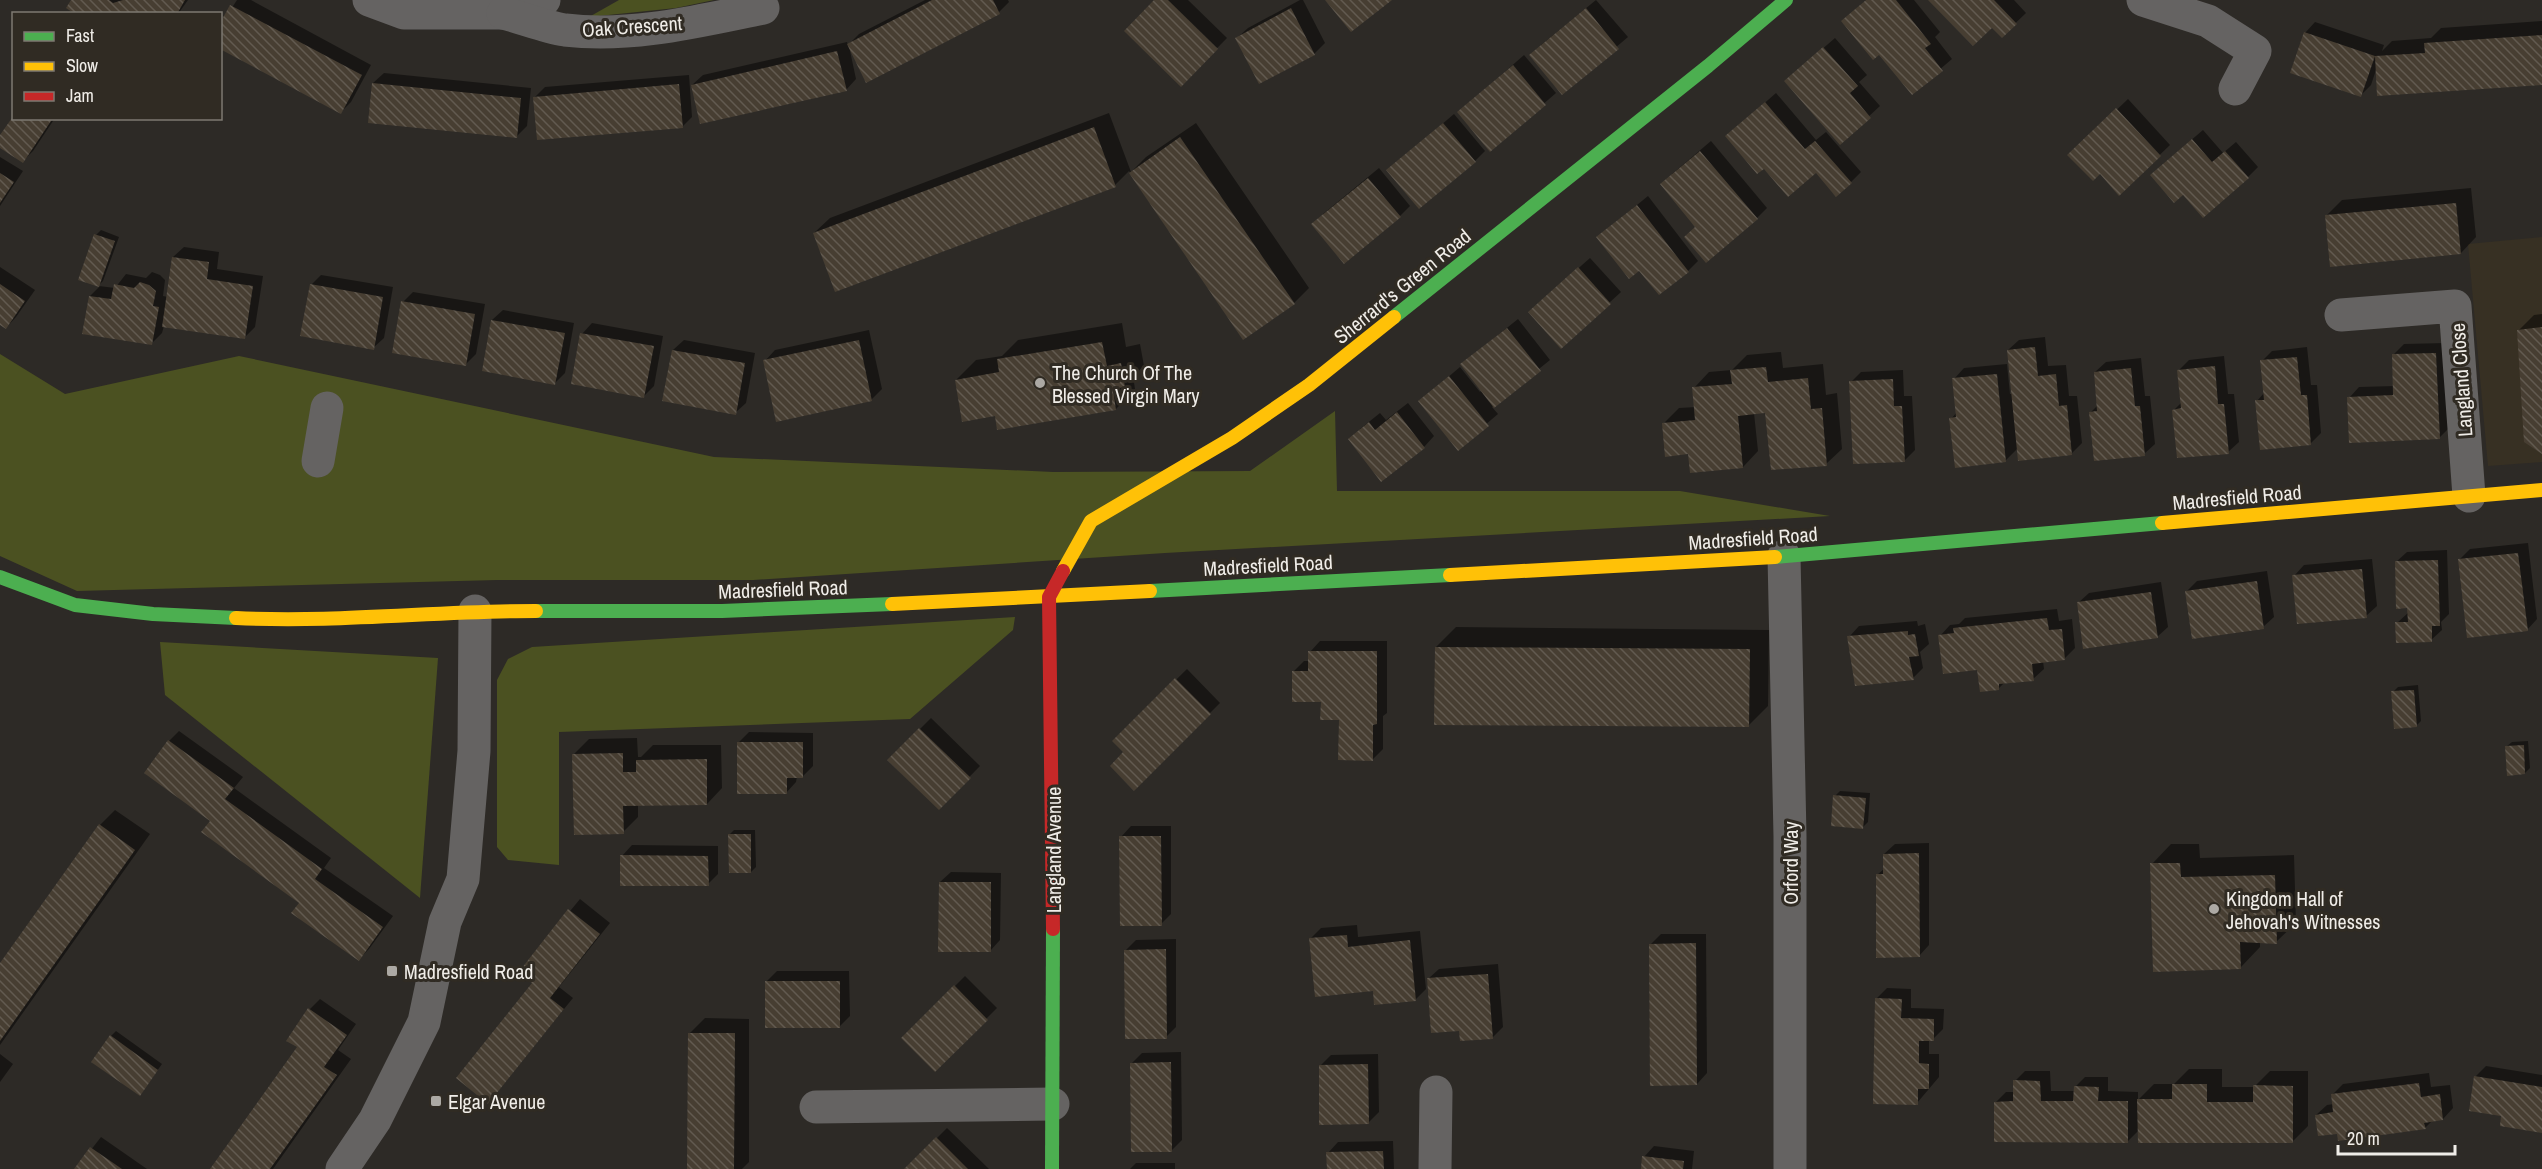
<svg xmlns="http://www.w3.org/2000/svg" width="2542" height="1169" font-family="'Archivo Narrow',sans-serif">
	<defs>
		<pattern id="building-back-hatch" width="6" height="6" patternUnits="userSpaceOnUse" patternTransform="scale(1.5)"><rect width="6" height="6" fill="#473e32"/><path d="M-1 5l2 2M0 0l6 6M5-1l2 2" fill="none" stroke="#625a50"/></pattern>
	</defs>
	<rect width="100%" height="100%" fill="#2d2a26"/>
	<path fill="#373023" d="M2542 237V462L2488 466 2468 244Z"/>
	<g fill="#4b5121">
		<path d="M619 0H714L676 8 589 17Z"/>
		<path d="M0 354 65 394 239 356 714 457 1053 472 1250 471 1335 411 1337 491H1680L1830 516 1165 553 753 580H497L77 591 0 556Z"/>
		<path d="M1015 617 1013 630 910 719 559 732V865L508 860 497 847V680L508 659 532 647Z"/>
		<path d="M160 642 438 658 420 898 165 695Z"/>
	</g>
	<g fill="#0007">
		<path d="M73 0H188L178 14H78Z"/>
		<path d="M237 0H251L371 65 351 102 341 112 220 26Z"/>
		<path d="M925 0H1008L1009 2 999 12 849 46 856 79 846 90 692 85 703 75 847 42 848 45 859 34Z"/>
		<path d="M1156 0H1188L1227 38 1181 85Z"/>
		<path d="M1300 0H1303L1325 43 1314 54 1260 82 1237 38 1248 28Z"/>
		<path d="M1596 0 1628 37 1562 93 1541 45Z"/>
		<path d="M1866 0H1914L1940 32 1935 37 1952 59 1912 93 1879 53 1843 21Z"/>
		<path d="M1930 0H2014L2026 13 2002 36 1992 26Z"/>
		<path d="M2542 21V83L2377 67 2371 85 2361 95 2305 33 2315 22 2384 45 2382 51 2392 41 2431 38 2441 28Z"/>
		<path d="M1835 38 1867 75 1859 82 1880 106 1840 143 1797 71Z"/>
		<path d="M1524 55 1556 93 1490 150 1459 112Z"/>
		<path d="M384 73 531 88 527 126 517 136 373 83Z"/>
		<path d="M689 75 692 117 682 127 535 97 545 87Z"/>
		<path d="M1776 93 1816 140 1826 132 1861 172 1851 182 1816 171 1764 166 1727 136Z"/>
		<path d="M2128 99 2170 145 2120 193 2080 145Z"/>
		<path d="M1109 113 1131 172 1146 157 1196 123 1309 288 1294 303 1244 338 1129 171 1115 185 814 233 830 218Z"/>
		<path d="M1454 114 1485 151 1475 161 1388 170Z"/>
		<path d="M14 118H55L33 151 23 161 0 146V138Z"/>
		<path d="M2203 130 2223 153 2236 142 2258 167 2248 177 2162 165Z"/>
		<path d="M1711 141 1767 208 1757 218 1697 226 1672 174Z"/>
		<path d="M0 157 23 171 0 206Z"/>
		<path d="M1379 168 1410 206 1400 216 1323 214Z"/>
		<path d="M2471 188 2476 237 2461 253 2326 216 2342 200Z"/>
		<path d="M1648 196 1698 261 1688 271 1639 269 1598 237Z"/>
		<path d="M101 230 119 237 103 281 98 286 96 235Z"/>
		<path d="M184 247 219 252 217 269 263 276 255 327 245 337 164 326 162 333 152 343 90 296 100 286H99L115 288 126 274 146 278 152 272 160 275 165 280 163 296 168 297 173 257Z"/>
		<path d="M1590 258 1621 292 1561 347 1540 302Z"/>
		<path d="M0 267 35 290 16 317 6 328 0 324Z"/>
		<path d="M321 275 393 287 384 338 373 348 311 285Z"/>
		<path d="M413 292 485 304 476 354 465 365 403 302Z"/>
		<path d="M503 310 574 323 565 373 555 383 484 370 492 320Z"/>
		<path d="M2542 314V452L2518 331 2534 315Z"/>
		<path d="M1518 319 1550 360 1492 407 1498 414 1458 448 1420 401 1460 367 1480 392 1482 390 1462 364Z"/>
		<path d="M592 323 663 336 654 386 644 396 582 334Z"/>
		<path d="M1122 323 1126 347 1140 344 1144 366 1133 376 1135 389 1116 409 996 414 956 380 976 360 1002 356 1018 340Z"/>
		<path d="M869 330 882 389 871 400 765 361 775 350Z"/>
		<path d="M2045 337 2048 366 2066 365 2069 396H2077L2082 443 2071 454 2018 448 2006 460 1951 419 1957 412 1954 379 1964 368 2007 364 2010 394H2013L2008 350 2019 340Z"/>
		<path d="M684 340 755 353 746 403 735 413 673 350Z"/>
		<path d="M2446 343 2450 427 2439 438 2349 398 2359 387 2395 386 2393 355 2404 344Z"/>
		<path d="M2307 347 2311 385H2317L2321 433 2311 443 2257 401 2264 393 2262 361 2272 351Z"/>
		<path d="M1781 352 1783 368 1823 364 1826 395 1837 393 1842 449 1826 464 1767 412 1754 413 1758 451 1743 467 1690 453 1664 423 1679 408 1696 407 1694 388 1709 372 1732 370 1747 355Z"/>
		<path d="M2224 356 2228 394H2234L2239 442 2228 452 2174 410 2182 402 2179 370 2189 360Z"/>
		<path d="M2141 358 2145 396H2150L2155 444 2144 454 2091 412 2098 405 2095 372 2106 362Z"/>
		<path d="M1903 370 1904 396H1912L1915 450 1904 461 1851 382 1861 372Z"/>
		<path d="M1408 403 1434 436 1424 447 1360 429 1380 413 1386 420Z"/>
		<path d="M2528 543 2537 619 2527 630 2460 559 2470 549Z"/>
		<path d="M2447 550 2449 614 2441 622 2442 630 2431 640 2397 623 2409 612 2396 562 2407 552Z"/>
		<path d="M2372 559 2377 606 2366 616 2294 576 2304 565Z"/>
		<path d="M2267 571 2274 617 2263 627 2187 591 2197 581Z"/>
		<path d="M2161 582 2168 627 2157 637 2078 603 2089 593Z"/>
		<path d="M2057 609 2059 621 2072 619 2075 648 2064 659 2043 661 2044 669 2033 679 2005 682 1999 688 1940 636 1950 625 1959 624 1965 618Z"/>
		<path d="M1917 621 1918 626 1925 624 1929 644 1920 652 1923 668 1913 678 1849 637 1859 626Z"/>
		<path d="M1456 627 1769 630 1768 706 1749 725 1436 647Z"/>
		<path d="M1320 641H1387V713L1383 716V749L1373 759 1340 718 1293 672 1304 661H1310V652Z"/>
		<path d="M1187 669 1220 703 1134 789 1126 752 1114 741Z"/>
		<path d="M2418 685 2421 721 2416 726 2393 692 2398 687Z"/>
		<path d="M931 718 980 766 939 808 889 760Z"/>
		<path d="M179 731 243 777 234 788 331 858 324 868 393 916 369 949 359 959 212 820 169 741Z"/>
		<path d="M749 732 813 733V766L803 776H797L796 782 786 793 738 743Z"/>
		<path d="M637 738 638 757H641L653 745H721L722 788 707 804H638V817L623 832 574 754 589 739Z"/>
		<path d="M2528 741 2530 768 2525 773 2507 746 2512 742Z"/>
		<path d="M1840 791 1870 793 1868 822 1863 827 1835 796Z"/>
		<path d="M115 810 150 834 0 1045V966L100 825Z"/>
		<path d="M1131 826H1171V914L1161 924 1121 837Z"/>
		<path d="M734 830H755L756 867 751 872 729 835Z"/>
		<path d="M1929 843V945L1919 956 1877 875 1885 868 1884 854 1895 844Z"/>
		<path d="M2171 844H2199L2200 858 2294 855 2296 923 2276 942H2260V947L2241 967 2152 864Z"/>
		<path d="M632 845 718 846V874L708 884 622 856Z"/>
		<path d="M951 872 1001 873 1000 940 990 951 940 882Z"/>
		<path d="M580 899 610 923 559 987 573 998 488 1102 534 983 520 972Z"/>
		<path d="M1357 925 1358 937 1420 931 1426 989 1416 999 1374 989 1310 939 1321 928Z"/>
		<path d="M1661 934H1706L1707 1073 1697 1084 1651 944Z"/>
		<path d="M1176 939V1027L1166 1037 1126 950 1136 940Z"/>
		<path d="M1498 964 1503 1027 1493 1037 1460 1029 1428 979 1439 969Z"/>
		<path d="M777 971H849L850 1016 839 1027 767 981Z"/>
		<path d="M965 976 997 1008 935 1070 903 1038Z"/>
		<path d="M1887 988 1911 989V1008L1944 1009 1943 1029 1933 1039H1929V1054H1939V1077L1917 1103 1876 999Z"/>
		<path d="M320 999 356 1024 338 1050 351 1059 273 1169H212L298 1047 288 1040 310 1009Z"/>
		<path d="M705 1018 749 1019V1162L742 1169H689V1034Z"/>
		<path d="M116 1031 162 1064 144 1089 111 1036Z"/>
		<path d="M1181 1052 1182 1140 1171 1151 1131 1064 1142 1053Z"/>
		<path d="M0 1054 13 1064 0 1082Z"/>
		<path d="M1378 1054 1379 1112 1368 1123 1320 1066 1331 1055Z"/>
		<path d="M2486 1066 2542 1075V1132L2503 1114 2476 1076Z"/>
		<path d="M2189 1069H2222V1087H2254L2270 1071H2308V1126L2293 1141 2139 1130 2128 1141 1996 1102 2006 1092H2014L2015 1081 2025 1071H2050L2051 1091H2075V1087L2085 1077H2108V1091L2138 1092V1100L2154 1084H2174Z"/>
		<path d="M2429 1073 2431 1087 2450 1085 2453 1108 2443 1119 2433 1120 2425 1128 2339 1132 2316 1115 2327 1105 2334 1104 2332 1095 2343 1084Z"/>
		<path d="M947 1128 989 1169H906Z"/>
		<path d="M101 1137 147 1169H76Z"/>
		<path d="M1393 1141 1394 1169H1328V1153L1338 1142Z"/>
		<path d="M1654 1146 1694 1151 1692 1169H1642L1644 1157Z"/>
		<path d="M1136 1163H1175V1169H1130Z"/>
	</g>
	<g fill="url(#building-back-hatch)">
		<path d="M71 0H109L113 3 123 0H185L177 14H75L66 8Z"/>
		<path d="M932 0H993L1000 14 866 83 847 44Z"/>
		<path d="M1154 0H1168L1218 49 1181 87 1124 31Z"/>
		<path d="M1325 0H1392L1351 32Z"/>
		<path d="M1866 0H1896L1931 44 1925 48 1943 71 1912 95 1879 55 1873 60 1841 21Z"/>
		<path d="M1928 0H1994L2017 24 2002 38 1992 28 1973 46Z"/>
		<path d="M230 5 362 75 341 114 220 49V23Z"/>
		<path d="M1291 8 1315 55 1259 84 1235 38Z"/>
		<path d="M1586 8 1619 49 1562 95 1529 55Z"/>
		<path d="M2304 32 2375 56 2425 53 2424 43 2542 35V85L2377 96 2375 56 2361 97 2290 73Z"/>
		<path d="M1823 47 1858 86 1850 93 1871 118 1840 145 1784 81Z"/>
		<path d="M837 51 847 91 700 124 691 85Z"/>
		<path d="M1513 65 1546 105 1490 152 1457 112Z"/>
		<path d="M372 83 521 98 517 138 368 123Z"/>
		<path d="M679 84 683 128 537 140 533 97Z"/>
		<path d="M1765 102 1805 149 1815 141 1852 183 1836 197 1816 173 1788 197 1764 169 1757 174 1725 136Z"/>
		<path d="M2116 108 2161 156 2119 196 2100 174 2093 181 2067 155Z"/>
		<path d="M14 115V118H53L23 163 0 148V135Z"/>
		<path d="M1443 123 1476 162 1419 209 1386 170Z"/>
		<path d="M1094 127 1116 187 835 292 813 233Z"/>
		<path d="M1180 137 1295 304 1243 340 1129 173Z"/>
		<path d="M2192 139 2212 162 2225 151 2249 178 2203 218 2183 195 2174 203 2150 175Z"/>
		<path d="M1700 151 1758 219 1706 263 1684 237 1695 227 1660 184Z"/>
		<path d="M0 173 14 182 0 203Z"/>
		<path d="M1368 178 1401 217 1344 264 1311 224Z"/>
		<path d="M2456 203 2461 254 2330 267 2325 215Z"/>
		<path d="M1637 205 1689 272 1659 295 1639 271 1629 279 1596 237Z"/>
		<path d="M94 234 115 241 99 287 78 280Z"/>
		<path d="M172 257 209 262 207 279 253 286 245 339 162 327Z"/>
		<path d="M1578 267 1611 304 1561 349 1528 312Z"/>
		<path d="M140 282 149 285 156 291 153 306 159 307 152 345 82 334 89 296 111 299 114 284 134 288Z"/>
		<path d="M0 284 25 301 6 329 0 325Z"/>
		<path d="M310 284 383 297 374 350 300 336Z"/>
		<path d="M401 301 475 314 466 366 392 353Z"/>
		<path d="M491 320 565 333 555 385 482 371Z"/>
		<path d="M2542 327V454L2524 442 2517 330Z"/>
		<path d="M1507 328 1541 371 1494 408 1460 364Z"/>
		<path d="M580 333 654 346 644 398 571 384Z"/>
		<path d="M859 340 872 401 776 422 763 360Z"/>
		<path d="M1102 342 1107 366 1121 363 1125 387 1113 389 1116 410 997 430 995 416 962 422 955 380 999 372 997 359Z"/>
		<path d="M2035 347 2038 376 2056 374 2059 406 2067 405 2072 455 2018 461 2007 350Z"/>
		<path d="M672 350 745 363 736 415 662 401Z"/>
		<path d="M2436 353 2440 439 2349 443 2347 397 2393 395 2392 354Z"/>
		<path d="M2297 357 2301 395H2307L2311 445 2260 450 2255 400H2264L2260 360Z"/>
		<path d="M2215 366 2218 404H2224L2229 454 2177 458 2172 410 2181 408 2177 370Z"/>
		<path d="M1766 367 1768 382 1808 378 1811 409 1822 408 1827 466 1771 470 1765 413 1738 416 1743 468 1690 473 1688 454 1665 457 1662 423 1695 420 1692 387 1732 384 1730 370Z"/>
		<path d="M2131 368 2135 406H2140L2145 456 2094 461 2089 412 2097 411 2094 372Z"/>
		<path d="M1997 374 2006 462 1955 468 1949 418 1956 417 1952 378Z"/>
		<path d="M1449 376 1489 426 1458 451 1418 401Z"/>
		<path d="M1893 379 1894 406H1902L1905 462 1853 464 1849 381Z"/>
		<path d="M1397 412 1425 448 1381 482 1348 439 1369 422 1375 430Z"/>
		<path d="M2518 553 2528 631 2467 638 2458 559Z"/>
		<path d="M2438 560 2440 626H2432V642L2396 643 2395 622H2408L2407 608 2396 609 2395 561Z"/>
		<path d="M2362 569 2367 618 2297 624 2292 575Z"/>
		<path d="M2257 581 2264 629 2192 639 2185 591Z"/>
		<path d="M2151 592 2158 638 2083 649 2077 602Z"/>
		<path d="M2047 618 2049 630 2062 629 2065 660 2032 664 2034 681 1999 684V690L1980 692 1977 670 1943 674 1938 635 1954 633 1953 628Z"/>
		<path d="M1908 631V635L1915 634 1919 656 1909 657 1914 680 1855 686 1847 636Z"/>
		<path d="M1435 647 1750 649 1749 727 1434 725Z"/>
		<path d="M1308 651H1377V724L1373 725V761L1338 760 1339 720H1320L1321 702H1292V671H1308Z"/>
		<path d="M1175 678 1211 714 1134 791 1110 766 1123 752 1112 741Z"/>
		<path d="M2414 690 2417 727 2394 729 2391 691Z"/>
		<path d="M919 728 971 778 939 810 887 760Z"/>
		<path d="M168 740 234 788 225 799 322 869 315 879 383 927 359 961 291 913 299 903 201 832 210 821 144 773Z"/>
		<path d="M737 742H803V778H787V794H737Z"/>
		<path d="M2524 745 2525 774 2507 776 2505 746Z"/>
		<path d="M623 753V772H636V760L707 759V805L623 806 624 834 574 835 572 754Z"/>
		<path d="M1833 795 1866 798 1863 829 1831 826Z"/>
		<path d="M99 824 135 850 0 1041V963Z"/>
		<path d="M728 834H751V873H729Z"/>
		<path d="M1119 836H1161L1162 926H1120Z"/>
		<path d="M1919 853 1920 957 1876 958V874H1883V854Z"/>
		<path d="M620 855 708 856 709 886H620Z"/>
		<path d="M2150 863H2180L2181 877 2275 875 2277 944 2240 942 2241 969 2153 972Z"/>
		<path d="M939 882H991V952H938Z"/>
		<path d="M568 909 600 934 550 998 564 1009 488 1104 456 1078 532 983 518 973Z"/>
		<path d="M1347 935 1348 947 1410 940 1416 1001 1374 1005 1373 991 1315 997 1309 938Z"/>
		<path d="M1696 943 1697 1085 1650 1086 1649 944Z"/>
		<path d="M1166 949 1167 1039H1125L1124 950Z"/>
		<path d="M1488 974 1493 1039 1460 1041 1459 1031 1431 1033 1427 978Z"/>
		<rect x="765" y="981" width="75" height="47"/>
		<path d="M954 985 988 1020 935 1072 901 1038Z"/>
		<path d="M1875 998 1902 999 1901 1018 1934 1019V1041H1919V1063L1929 1064V1089H1918V1105L1873 1104Z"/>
		<path d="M308 1008 347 1035 324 1067 337 1075 270 1169H210L297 1047 286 1041Z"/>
		<path d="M688 1033H735L734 1169H687Z"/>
		<path d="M110 1035 158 1070 140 1096 91 1062Z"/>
		<path d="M1171 1062 1172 1152H1131L1130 1063Z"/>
		<path d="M1368 1064 1369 1124 1319 1125V1065Z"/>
		<path d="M2474 1076 2542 1087V1133L2500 1126 2501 1116 2469 1111Z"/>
		<path d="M2013 1080 2040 1081 2041 1101H2073L2074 1086 2099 1087 2098 1101H2128V1143L1994 1142V1102L2013 1101Z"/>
		<path d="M2419 1083 2421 1097 2440 1094 2443 1120 2424 1123 2426 1129 2338 1141 2337 1134 2318 1136 2315 1115 2333 1112 2331 1094Z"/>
		<path d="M2172 1084H2207V1102H2253V1085L2293 1086V1143H2138L2137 1099H2172Z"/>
		<path d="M936 1137 968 1169H904Z"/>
		<path d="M90 1147 122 1169H74Z"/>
		<path d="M1383 1151 1384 1169H1327L1326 1152Z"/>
		<path d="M1642 1156 1684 1161 1683 1169H1641Z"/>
	</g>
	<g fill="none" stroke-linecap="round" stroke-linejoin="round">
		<g stroke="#656362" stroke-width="33">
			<path d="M369 0 404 13H503L544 0"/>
			<path d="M2143 0 2208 21 2255 51 2235 89"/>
			<path d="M503 13C523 18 545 27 565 30 631 38 699 21 763 8"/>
			<path d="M2341 315 2455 306 2469 496"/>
			<path d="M318 461 327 408"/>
			<path d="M1784 556 1790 836V1169"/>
			<path d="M816 1107 1053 1104"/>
			<path d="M342 1169 375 1120 424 1022 445 922 463 879 474 751 475 611"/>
			<path d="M1435 1169 1436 1092"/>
		</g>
		<g stroke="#4caf50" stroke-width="14">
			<path d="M1394 317 1708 66 1786 0"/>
			<path d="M1775 557 2162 523"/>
			<path d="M0 577 75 605 153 614 236 618"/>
			<path d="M1150 591 1450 575"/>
			<path d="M536 611H722L892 604"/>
			<path d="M1052 1169 1053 929"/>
		</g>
		<g stroke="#ffc107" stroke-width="14">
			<path d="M2162 523 2542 490"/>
			<path d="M1063 571 1091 521 1232 438 1309 385 1394 317"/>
			<path d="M1450 575 1775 557"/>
			<path d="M892 604 1150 591"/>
			<path d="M236 618C336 623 436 611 536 611"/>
		</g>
		<path stroke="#c62828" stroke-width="14" d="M1053 929 1049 597 1063 571"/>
	</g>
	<g fill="#aca9a4" stroke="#302b23" stroke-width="2">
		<circle cx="1040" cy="383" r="6"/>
		<circle cx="2214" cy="909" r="6"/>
		<rect x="386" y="965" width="12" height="12" rx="3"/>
		<rect x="430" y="1095" width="12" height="12" rx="3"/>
	</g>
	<g text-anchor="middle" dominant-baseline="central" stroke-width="6" stroke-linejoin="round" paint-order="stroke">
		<g font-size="20" fill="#f0ede8" stroke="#302b23">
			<text transform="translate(632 26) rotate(-4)">Oak Crescent</text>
			<text transform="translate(1402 286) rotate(-39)">Sherrard's Green Road</text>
			<text transform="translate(2461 380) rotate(-94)">Langland Close</text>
			<text transform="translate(2237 497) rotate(-5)">Madresfield Road</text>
			<text transform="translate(1753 538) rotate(-4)">Madresfield Road</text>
			<text transform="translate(1268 565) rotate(-3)">Madresfield Road</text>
			<text transform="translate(783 589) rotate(-2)">Madresfield Road</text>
			<text transform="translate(1053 850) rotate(-90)">Langland Avenue</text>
			<text transform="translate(1790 863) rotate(-90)">Orford Way</text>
		</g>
		<g font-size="20" fill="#f0ede8" stroke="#302b23" text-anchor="start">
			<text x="1052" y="372">The Church Of The<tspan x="1052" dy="23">Blessed Virgin Mary</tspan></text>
			<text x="2226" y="898">Kingdom Hall of<tspan x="2226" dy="23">Jehovah's Witnesses</tspan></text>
			<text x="404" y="971">Madresfield Road</text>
			<text x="448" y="1101">Elgar Avenue</text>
		</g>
	</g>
	<rect x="12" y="12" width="210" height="108" fill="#302b23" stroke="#7d7972" stroke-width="1.5"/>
	<rect x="24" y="32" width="30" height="9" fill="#4caf50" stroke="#7d7972" stroke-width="1.5"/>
	<text x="66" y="42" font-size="18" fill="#f0ede8">Fast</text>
	<rect x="24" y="62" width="30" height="9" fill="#ffc107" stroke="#7d7972" stroke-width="1.5"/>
	<text x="66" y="72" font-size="18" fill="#f0ede8">Slow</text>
	<rect x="24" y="92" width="30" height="9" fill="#c62828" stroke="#7d7972" stroke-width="1.5"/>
	<text x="66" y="102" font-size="18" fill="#f0ede8">Jam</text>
	<path d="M2338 1145v9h117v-9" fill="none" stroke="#f0ede8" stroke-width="3"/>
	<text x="2347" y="1145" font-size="18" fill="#f0ede8" stroke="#302b23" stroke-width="4.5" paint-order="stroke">20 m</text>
</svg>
